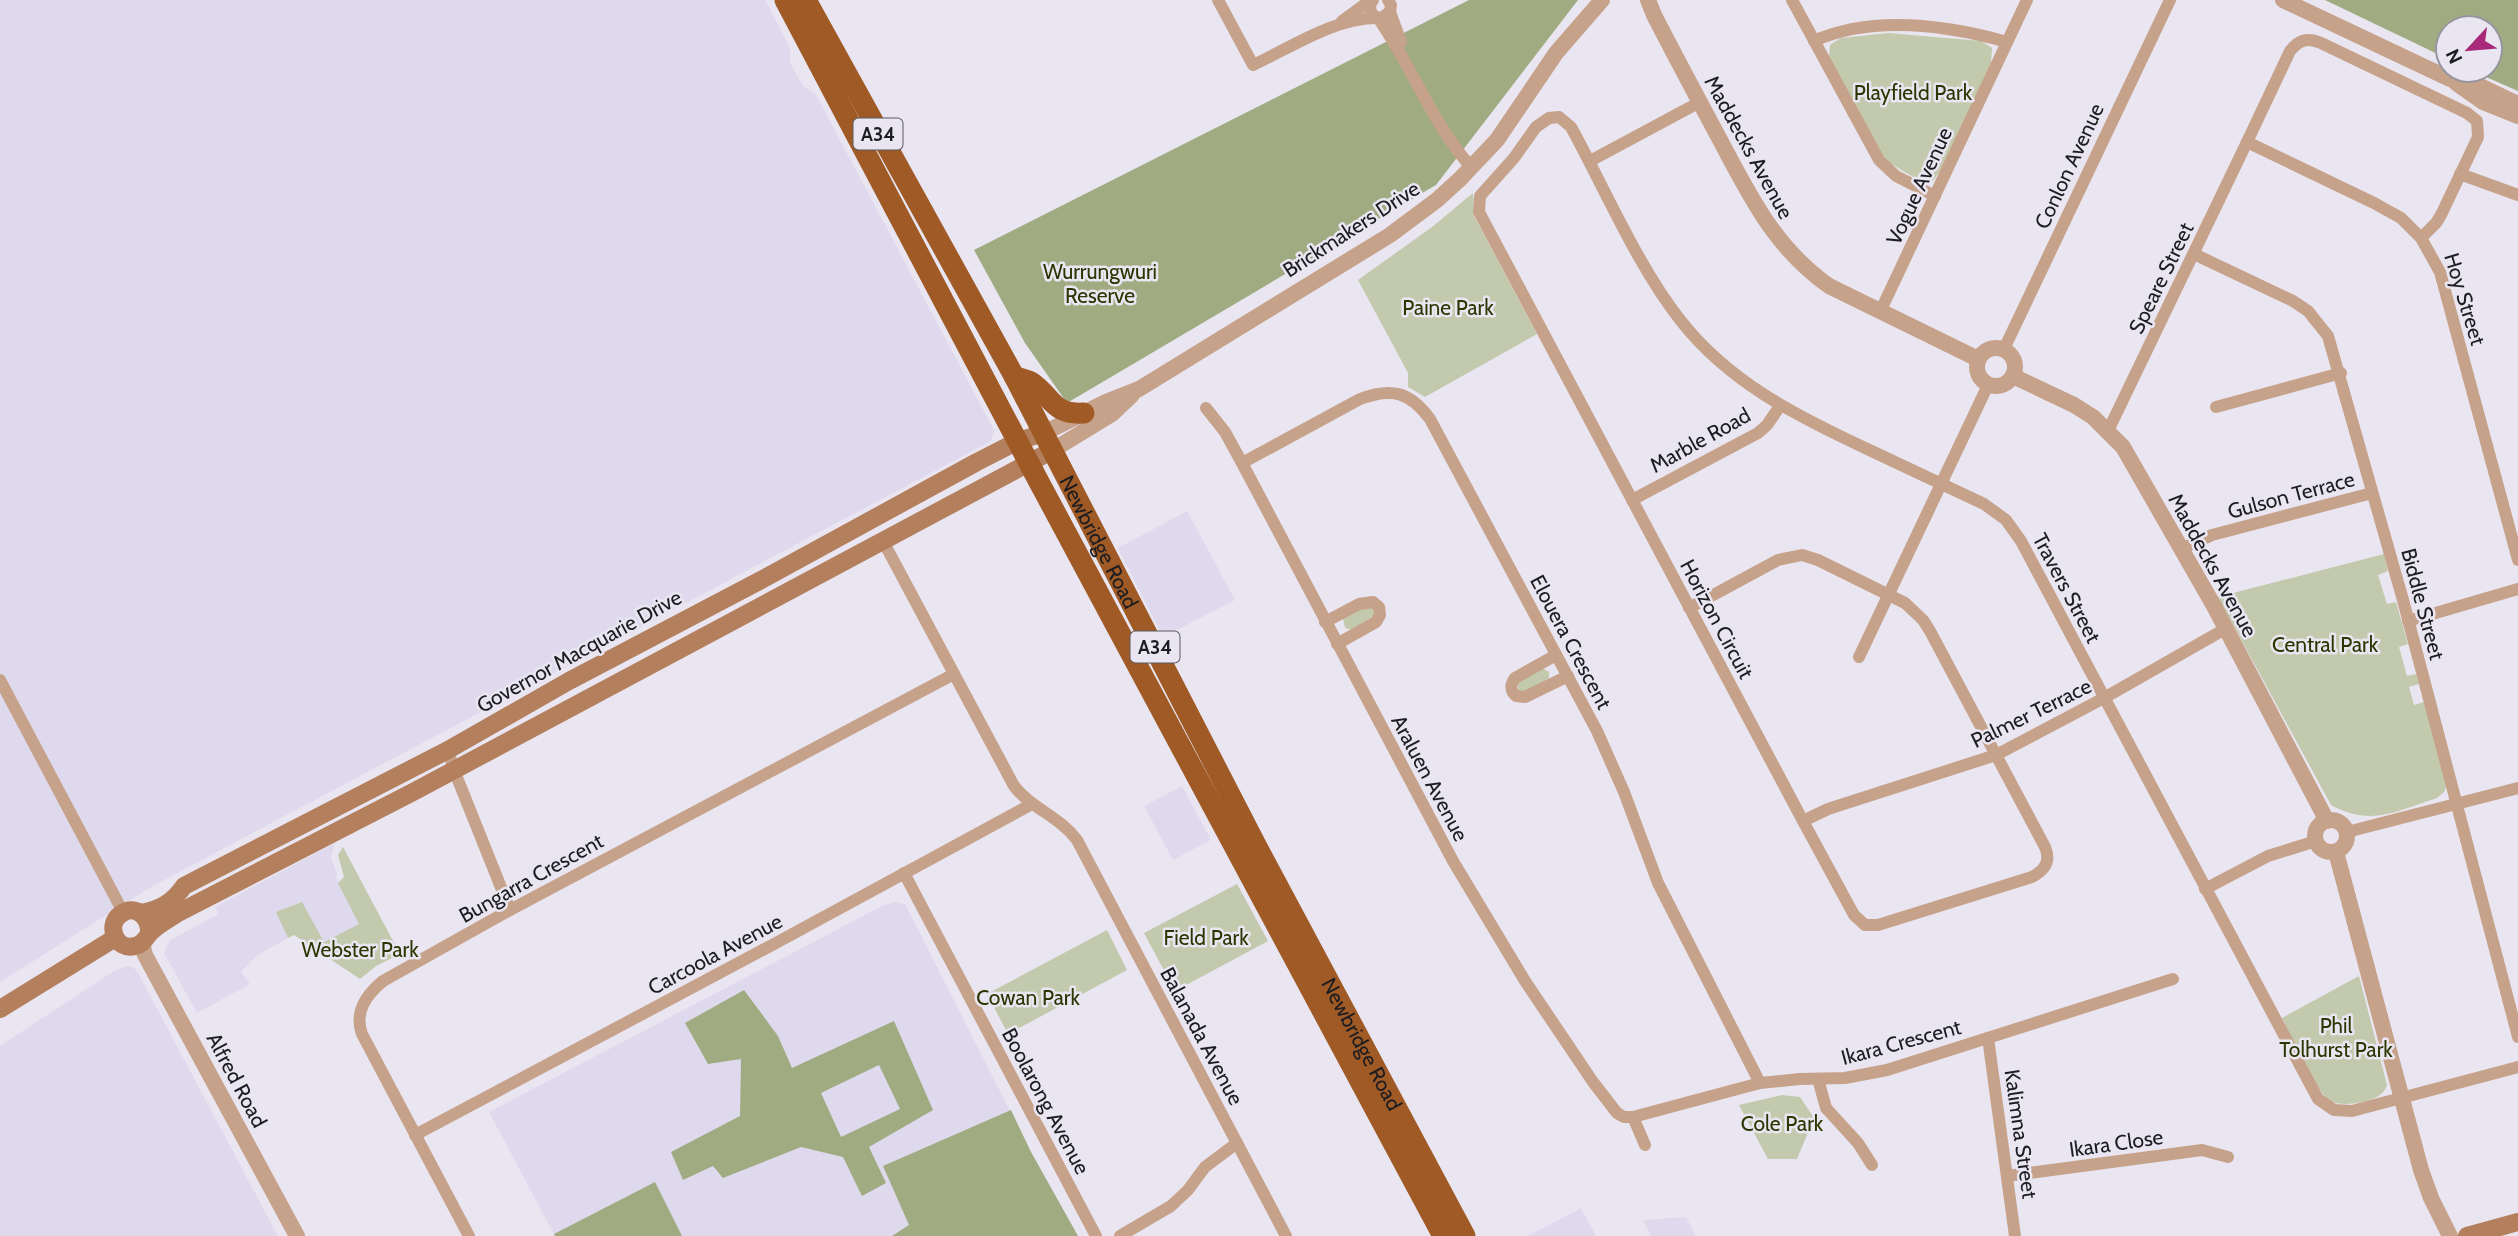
<svg xmlns="http://www.w3.org/2000/svg" width="2518" height="1236" font-family="Cabin,sans-serif">
	<rect width="100%" height="100%" fill="#e9e6f2"/>
	<g fill="#ded9ed">
		<path d="M0 0H765L790 48V63L803 86 815 93 994 430 991 441 151 887 0 982Z"/>
		<path d="M1187 511 1235 600 1163 637 1118 548Z"/>
		<path d="M1182 786 1211 840 1173 860 1144 806Z"/>
		<path d="M335 843 331 857 337 874 336 877 359 924 324 942 293 907 277 912 288 938 256 956 241 972 250 984 197 1013 164 953 170 940 219 914 215 907Z"/>
		<path d="M895 902 905 904 1031 1152 1078 1236H555L489 1112 882 906Z"/>
		<path d="M127 966 134 968 138 973 278 1236H0V1046L114 971Z"/>
		<path d="M1581 1208 1596 1236H1527L1549 1225Z"/>
		<path d="M1686 1217 1696 1236H1651L1643 1220Z"/>
	</g>
	<g fill="#c2c9ac">
		<path d="M1888 33 1981 41 1992 48 1991 63 1942 168 1933 181 1923 183 1890 163 1882 154 1829 58 1830 45 1841 38Z"/>
		<path d="M1473 193 1474 216 1537 334 1425 397 1408 387V373L1358 280 1432 227Z"/>
		<path d="M2384 554 2388 571 2378 575 2387 604 2396 602 2408 644 2399 647 2407 676 2416 674 2419 684 2409 687 2414 705 2424 702 2447 784 2444 792 2437 798C2397 811 2371 827 2331 805L2218 597Z"/>
		<path d="M1366 606 1373 607 1375 615 1352 630 1345 628 1343 619Z"/>
		<path d="M1542 668 1549 672V678L1526 693 1519 691 1517 682Z"/>
		<path d="M343 847 400 954 376 966 360 979 294 935 288 938 276 912 302 902 324 942 359 924 338 883 344 877 338 855Z"/>
		<path d="M1237 884 1268 941 1175 991 1144 933Z"/>
		<path d="M1107 930 1127 970 1008 1034 987 994Z"/>
		<path d="M2359 976 2387 1085C2383 1097 2373 1099 2362 1102 2351 1104 2339 1106 2329 1100 2315 1090 2291 1036 2282 1018Z"/>
		<path d="M1782 1095 1800 1097 1814 1118 1797 1159H1768L1739 1105Z"/>
	</g>
	<g fill="#a1ab81" fill-rule="evenodd">
		<path d="M1469 0H1578L1436 185 1067 403 1025 343 974 250Z"/>
		<path d="M2325 0H2518V91L2470 70H2490V28H2448V59Z"/>
		<path d="M744 990 778 1036 792 1068 894 1021 933 1110 869 1147 886 1183 862 1196 843 1157 801 1147 723 1178 713 1166 683 1180 671 1152 740 1116 741 1059 708 1064 685 1023ZM879 1065 900 1109 841 1137 821 1093Z"/>
		<path d="M1011 1110 1031 1152 1078 1236H892L909 1225 883 1166Z"/>
		<path d="M655 1182 682 1236H555L554 1234Z"/>
	</g>
	<g fill="none" stroke-linecap="round" stroke-linejoin="round">
		<g stroke="#c7a28b" stroke-width="12">
			<path d="M1218 0 1253 65C1292 47 1334 18 1377 18"/>
			<path d="M1373 0C1367 8 1371 17 1381 18L1390 12 1391 5 1388 0"/>
			<path d="M1792 0 1879 160 1896 176 1935 196"/>
			<path d="M1390 12 1401 42"/>
			<path d="M1378 18C1412 66 1432 124 1472 168"/>
			<path d="M1342 21 1371 0"/>
			<path d="M1814 41C1873 15 1946 25 2007 42"/>
			<path d="M1590 161 1700 102"/>
			<path d="M2460 174 2518 195"/>
			<path d="M2421 238 2436 223 2441 215 2478 137 2477 121 2467 113 2321 43C2307 37 2299 40 2290 51L2247 142 2374 203 2401 218 2421 238 2440 272 2518 560"/>
			<path d="M2194 254 2293 301 2308 311 2328 336 2403 600 2518 1037"/>
			<path d="M1880 312 2027 0"/>
			<path d="M2004 349 2170 0"/>
			<path d="M2216 407 2341 373"/>
			<path d="M1206 408 1225 432 1242 463 1453 861 1525 981 1593 1082 1617 1113 1624 1117H1633L1645 1145"/>
			<path d="M2108 431 2247 142"/>
			<path d="M1242 463 1360 399C1392 387 1410 392 1430 419L1597 731 1624 792 1658 883 1760 1083"/>
			<path d="M1632 500 1758 433 1767 425 1780 406"/>
			<path d="M883 541 1014 786C1032 809 1059 816 1077 840L1286 1236"/>
			<path d="M2181 549 2212 535 2372 493"/>
			<path d="M1689 608 1778 560 1802 555 1818 560 1905 603 1923 620 1930 631 2045 847C2051 861 2045 870 2032 877L1878 925H1865L1854 915 1803 821 1479 212 1480 196 1514 158 1536 127 1549 118 1559 117 1571 127C1605 189 1638 267 1681 321 1729 382 1795 415 1863 447 1903 466 1943 485 1984 504L2006 520 2021 541 2318 1099 2334 1110 2352 1111 2518 1067"/>
			<path d="M2408 621 2518 589"/>
			<path d="M1325 622 1359 604 1373 602 1379 607 1380 615 1376 622 1337 644"/>
			<path d="M1556 655 1515 678C1510 684 1510 691 1516 696L1525 697 1568 676"/>
			<path d="M1859 657 1988 385"/>
			<path d="M0 680 123 912"/>
			<path d="M448 750 454 770 510 910"/>
			<path d="M1803 821 1828 809 1996 755 2104 698 2225 629"/>
			<path d="M2347 832 2518 788"/>
			<path d="M904 873 1096 1236"/>
			<path d="M2205 889 2268 856 2316 841"/>
			<path d="M1988 1038 2015 1236"/>
			<path d="M1818 1079 1826 1108 1858 1143 1872 1165"/>
			<path d="M1633 1117 1760 1083 1800 1079 1845 1078 1887 1070 2173 979"/>
			<path d="M415 1135 774 944 1032 804"/>
			<path d="M2007 1176 2202 1150 2228 1157"/>
			<path d="M469 1236 362 1034C354 1012 366 995 383 981L510 910 954 674"/>
			<path d="M1120 1236 1171 1206 1188 1190 1205 1167 1237 1143"/>
		</g>
		<g stroke="#c7a28b" stroke-width="16">
			<path d="M1648 0 1654 15C1675 56 1697 97 1719 138 1750 196 1774 247 1829 286L1978 359"/>
			<path d="M2283 0 2450 79 2480 86 2518 104"/>
			<path d="M2456 83 2483 102 2518 116"/>
			<circle cx="1996" cy="367" r="19"/>
			<path d="M2013 376 2074 405 2093 417 2123 447 2214 606 2327 821"/>
			<path d="M1044 433 1106 402 1139 389 1390 235 1437 200 1460 179 1497 140 1556 53 1602 0"/>
			<path d="M1053 450 1112 414 1132 395"/>
			<circle cx="2331" cy="836" r="16"/>
			<path d="M2336 852 2421 1170 2431 1198 2450 1236"/>
			<path d="M142 943 145 955 297 1236"/>
		</g>
		<g stroke="#b47f5d" stroke-width="18">
			<path d="M140 913C160 910 173 902 184 886L448 750 569 681 763 579 977 462 1018 441 1044 433"/>
			<path d="M149 934C150 918 136 903 121 914 105 925 116 951 135 946 144 944 145 938 151 932 159 924 169 919 178 913L415 791 1053 450"/>
			<path d="M0 1009 115 938"/>
			<path d="M2467 1236 2518 1222"/>
		</g>
		<g stroke="#9f5a25" stroke-width="21">
			<path d="M785 0 1039 482 1443 1236"/>
			<path id="s1" d="M806 0 1014 376 1256 845 1465 1236"/>
			<path d="M1014 376C1019 378 1026 380 1031 382 1053 397 1052 415 1084 413"/>
		</g>
	</g>
	<g text-anchor="middle" dominant-baseline="central" stroke-width="5" stroke-linejoin="round" paint-order="stroke">
		<g fill="#e9e6f2" stroke="#5a595f" stroke-width="2">
			<rect x="853.5" y="118.5" width="49" height="31" rx="5"/>
			<rect x="1130.5" y="631.5" width="49" height="31" rx="5"/>
		</g>
		<g font-size="19" font-weight="bold" fill="#1d1c20">
			<text x="878" y="134">A34</text>
			<text x="1155" y="647">A34</text>
		</g>
		<g font-size="21" fill="#2d3501" stroke="#e9e6f2">
			<text x="1913" y="92">Playfield Park</text>
			<text x="1100" y="271">Wurrungwuri<tspan x="1100" dy="24">Reserve</tspan></text>
			<text x="1448" y="307">Paine Park</text>
			<text x="2325" y="644">Central Park</text>
			<text x="1206" y="937">Field Park</text>
			<text x="360" y="949">Webster Park</text>
			<text x="1028" y="997">Cowan Park</text>
			<text x="2336" y="1025">Phil<tspan x="2336" dy="24">Tolhurst Park</tspan></text>
			<text x="1782" y="1123">Cole Park</text>
		</g>
		<g font-size="21" fill="#1d1c20" stroke="#e9e6f2">
			<text transform="translate(1749 147) rotate(61)">Maddecks Avenue</text>
			<text transform="translate(2069 166) rotate(-65)">Conlon Avenue</text>
			<text transform="translate(1919 186) rotate(-65)">Vogue Avenue</text>
			<text transform="translate(1351 229) rotate(-33)">Brickmakers Drive</text>
			<text transform="translate(2161 278) rotate(-64)">Speare Street</text>
			<text transform="translate(2465 299) rotate(73)">Hoy Street</text>
			<text transform="translate(1700 440) rotate(-29)">Marble Road</text>
			<text transform="translate(2291 495) rotate(-15)">Gulson Terrace</text>
			<text stroke="none"><textPath href="#s1" startOffset="616">Newbridge Road</textPath></text>
			<text transform="translate(2213 565) rotate(61)">Maddecks Avenue</text>
			<text transform="translate(2067 588) rotate(62)">Travers Street</text>
			<text transform="translate(2423 604) rotate(75)">Biddle Street</text>
			<text transform="translate(1717 619) rotate(62)">Horizon Circuit</text>
			<text transform="translate(1571 642) rotate(62)">Elouera Crescent</text>
			<text transform="translate(579 651) rotate(-29)">Governor Macquarie Drive</text>
			<text transform="translate(2031 713) rotate(-26)">Palmer Terrace</text>
			<text transform="translate(1430 778) rotate(62)">Araluen Avenue</text>
			<text transform="translate(531 878) rotate(-29)">Bungarra Crescent</text>
			<text transform="translate(715 954) rotate(-28)">Carcoola Avenue</text>
			<text transform="translate(1202 1036) rotate(62)">Balanada Avenue</text>
			<text transform="translate(1901 1042) rotate(-15)">Ikara Crescent</text>
			<text stroke="none"><textPath href="#s1" startOffset="1183">Newbridge Road</textPath></text>
			<text transform="translate(237 1080) rotate(62)">Alfred Road</text>
			<text transform="translate(1046 1101) rotate(62)">Boolarong Avenue</text>
			<text transform="translate(2021 1134) rotate(82)">Kalimna Street</text>
			<text transform="translate(2116 1143) rotate(-8)">Ikara Close</text>
		</g>
	</g>
	<g transform="translate(2469 49) rotate(244)"><circle r="33" fill="#e9e6f2" stroke="#97959e" stroke-width="2"/>
	<path d="M0-5L12 26L0 18L-12 26Z" fill="#a8297a"/>
	<text y="-10" font-size="19" font-weight="bold" text-anchor="middle" fill="#1d1c20">N</text>
	</g>
</svg>
